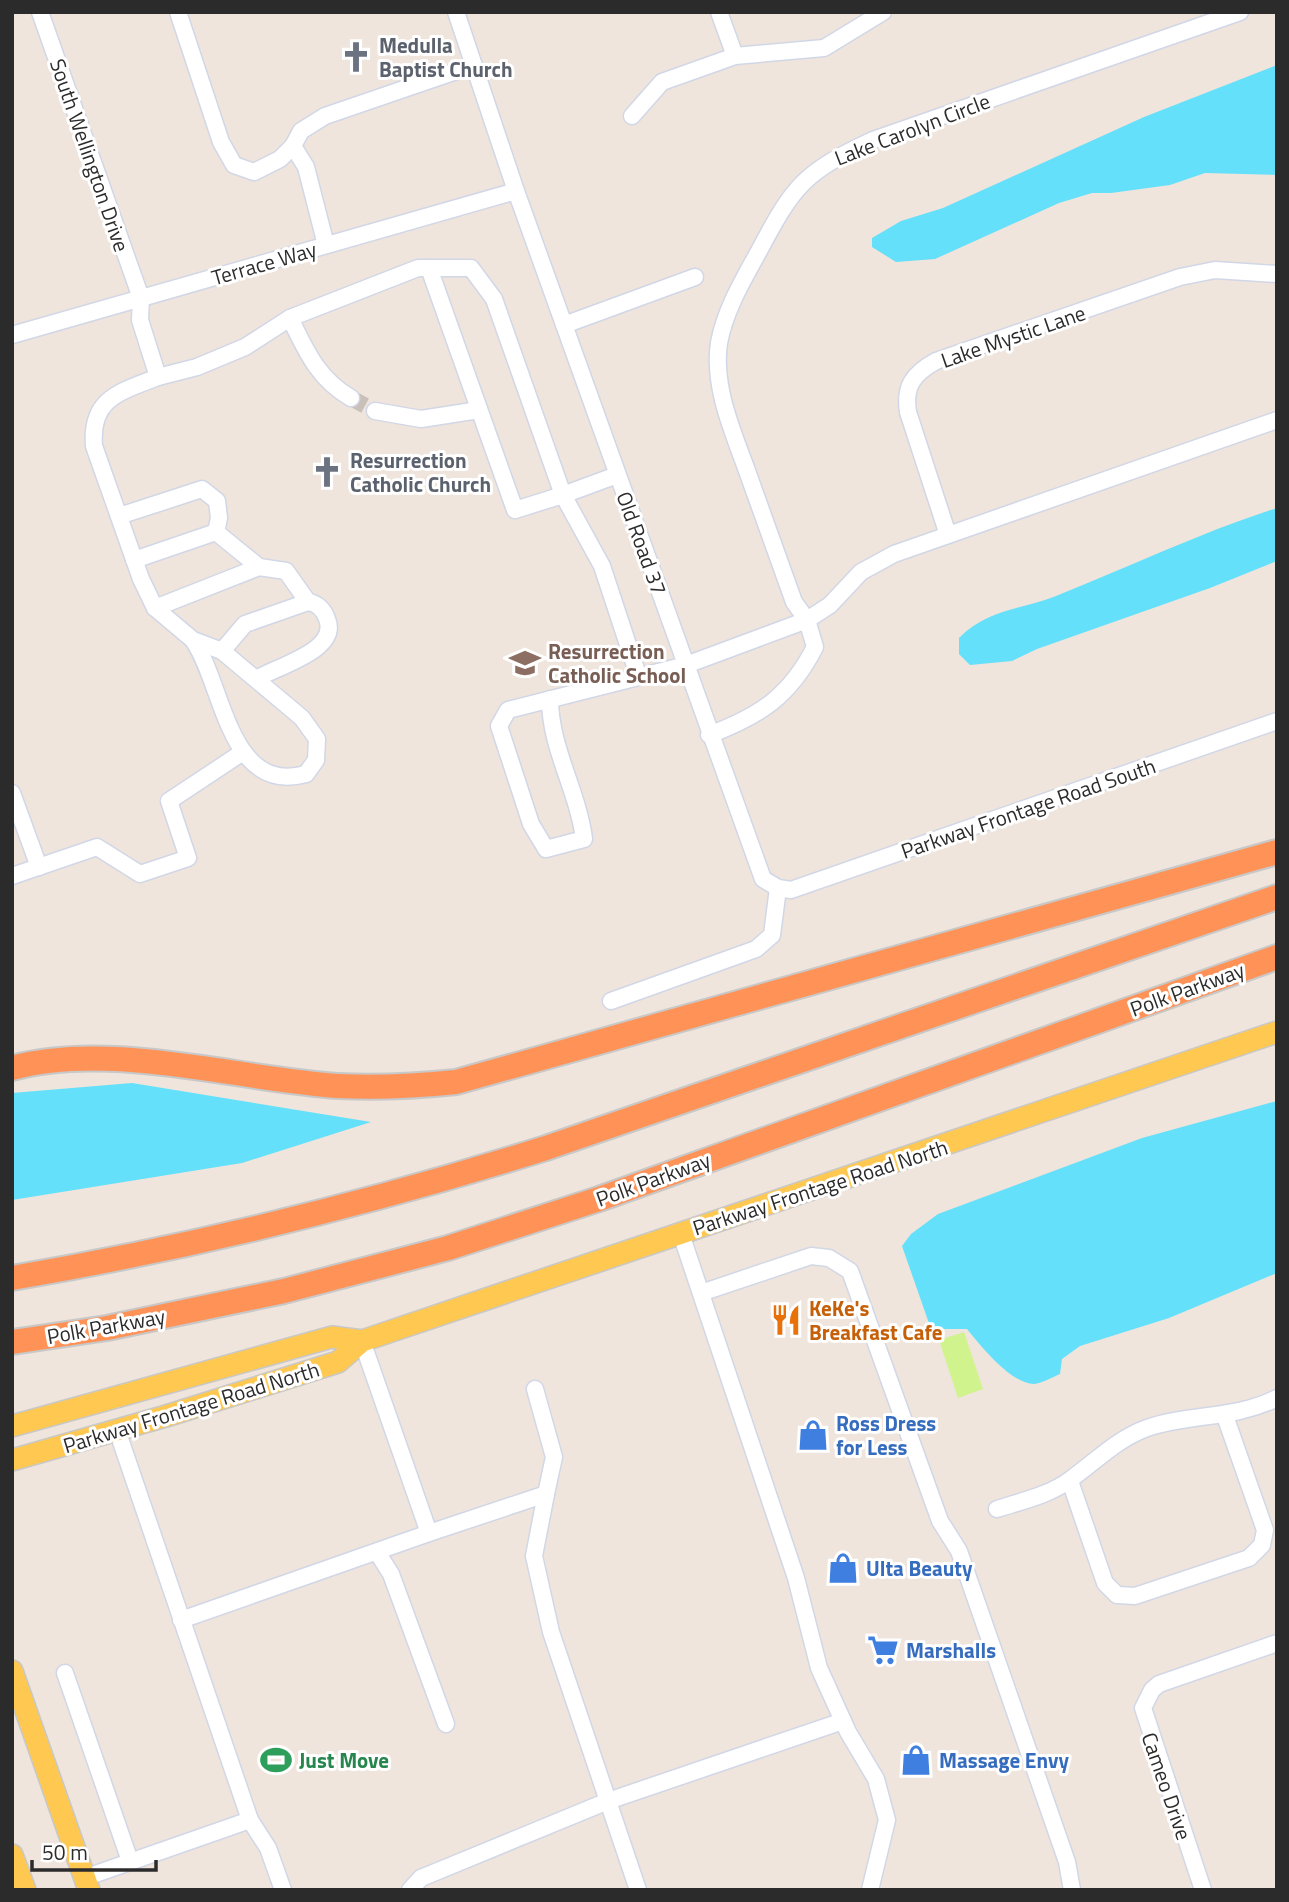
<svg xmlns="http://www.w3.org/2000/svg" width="1289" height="1902" font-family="'Titillium Web',sans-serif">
	<rect width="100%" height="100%" fill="#efe5dc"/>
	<path fill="#d0f38e" d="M964 1332 983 1389 958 1398 939 1340Z"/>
	<g fill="#64e0fb">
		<path d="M1277 65V175L1205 173 1170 185 1111 193H1092L1059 203 935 259 896 262 872 247V238L901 221 943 208 1144 117Z"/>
		<path d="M1277 508V561L1210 588 1037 649 1012 661 970 665 959 654V638C988 609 1020 610 1056 596 1129 567 1202 532 1277 508Z"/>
		<path d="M132 1083 371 1122 242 1163 12 1200V1093Z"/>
		<path d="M1277 1101V1273L1169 1318 1080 1346 1062 1359 1060 1374C1053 1377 1042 1383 1034 1384 1011 1384 980 1345 967 1329H931L902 1246 911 1234 938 1214 1142 1138Z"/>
	</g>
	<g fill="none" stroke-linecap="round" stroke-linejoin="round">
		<path stroke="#c8c0b9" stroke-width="16" stroke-dasharray="16 8" stroke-linecap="butt" d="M351 398 375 411"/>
		<defs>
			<g id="minor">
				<path d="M40 12 141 298 140 320 158 377 197 367 245 347 290 318 418 268H471L494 299 563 495 617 475"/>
				<path d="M178 12 221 142 234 165 254 172 280 159 293 146"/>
				<path d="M456 12 516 191 763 879 778 888 791 890 1277 721"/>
				<path d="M719 12 735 56"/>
				<path d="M632 116 662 82 735 56 824 48 883 12"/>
				<path d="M326 245 306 167 293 146 301 131 325 116 474 65"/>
				<path d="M429 268 515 510 563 495 602 566 638 675"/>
				<path d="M290 318C306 351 318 379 351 398"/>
				<path d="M564 325 695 277"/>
				<path d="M12 335 516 191"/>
				<path d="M158 377C120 392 90 398 94 446L141 579 155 608 193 640 222 651 302 718 317 739 316 760 306 774C228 795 224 685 193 640"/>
				<path d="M375 411 421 419 479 410"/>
				<path d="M119 516 202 489 217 501 219 518 216 532"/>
				<path d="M948 535 908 412C904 386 913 374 936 361L1180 277 1215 270 1277 274"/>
				<path d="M134 560 216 532 259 567"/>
				<path d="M155 608 259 567 286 571 308 602"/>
				<path d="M222 651 245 624 308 602C317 603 324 610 327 619 340 650 278 666 256 679"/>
				<path d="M550 699C550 748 578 791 584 839L546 849 531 824 499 726 508 710 686 665 807 620 830 605 861 572 894 554 1277 420"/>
				<path d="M709 735C760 716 790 696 815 647L807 620 794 602C780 562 765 522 751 482 736 438 712 390 719 343 725 310 743 280 759 251 794 185 804 172 873 140L1240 12"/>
				<path d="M12 793 39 867"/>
				<path d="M12 876 97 847 140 874 188 858 169 801 243 752"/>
				<path d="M611 1001 756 949 772 935 778 888"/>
				<path d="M681 1234 796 1578 819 1668 848 1732 876 1779 887 1820 870 1890"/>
				<path d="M701 1293 811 1256 829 1258 850 1271 940 1521 959 1551 1067 1862 1072 1890"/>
				<path d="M1070 1481 1105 1583 1117 1595 1135 1596 1249 1558 1262 1545 1265 1530 1225 1416"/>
				<path d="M546 1494 534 1556 551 1632 638 1890"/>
				<path d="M997 1509C1022 1501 1050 1495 1071 1479 1096 1461 1117 1439 1147 1428 1190 1413 1233 1420 1277 1398"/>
				<path d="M429 1533 546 1494 554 1457 535 1389"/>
				<path d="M377 1552 391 1574 446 1724"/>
				<path d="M181 1620 429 1533 362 1341"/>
				<path d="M65 1673 130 1861"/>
				<path d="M250 1820 268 1848 283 1890"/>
				<path d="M84 1878 250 1820 117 1430"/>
				<path d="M410 1890 421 1878 608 1801 843 1721"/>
				<path d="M1203 1890 1143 1708 1152 1690 1159 1684 1277 1643"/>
			</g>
			<g id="major">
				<path d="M12 1426 332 1337 362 1341"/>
				<path d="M12 1460 166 1416 338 1362 362 1341 1277 1032"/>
				<path d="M12 1671 89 1890"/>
				<path d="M12 1855 25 1890"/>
			</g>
			<g id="highway">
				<path d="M12 1068C110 1041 237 1079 338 1086 377 1088 417 1086 456 1082L1277 852"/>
				<path d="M12 1278C193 1247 371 1203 546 1148L1277 897"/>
				<path d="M12 1342 107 1328 284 1291 448 1248 599 1199 1277 957"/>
			</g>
		</defs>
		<use href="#minor" stroke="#d1d7e6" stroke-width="19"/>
		<use href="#major" stroke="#c8c8c8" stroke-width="24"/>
		<use href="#highway" stroke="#c8c8c8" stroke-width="28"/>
		<use href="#minor" stroke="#fff" stroke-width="16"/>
		<use href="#major" stroke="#ffc851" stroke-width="21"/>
		<use href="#highway" stroke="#ff9257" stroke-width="24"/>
	</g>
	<defs>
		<symbol id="church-bare" viewBox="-9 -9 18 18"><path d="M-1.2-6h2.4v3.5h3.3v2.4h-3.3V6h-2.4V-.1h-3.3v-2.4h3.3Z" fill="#6b7280" stroke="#fff" stroke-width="2.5" paint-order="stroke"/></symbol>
		<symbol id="school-bare" viewBox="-9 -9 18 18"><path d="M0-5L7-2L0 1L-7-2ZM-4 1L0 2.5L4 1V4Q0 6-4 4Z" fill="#8d6e63" stroke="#fff" stroke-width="2.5" paint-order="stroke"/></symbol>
		<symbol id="restaurant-bare" viewBox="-9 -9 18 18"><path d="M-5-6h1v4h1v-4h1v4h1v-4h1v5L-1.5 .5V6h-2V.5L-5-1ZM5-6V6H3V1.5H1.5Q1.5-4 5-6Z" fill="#e8710a" stroke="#fff" stroke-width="2.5" paint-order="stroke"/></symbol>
		<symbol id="shop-bare" viewBox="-9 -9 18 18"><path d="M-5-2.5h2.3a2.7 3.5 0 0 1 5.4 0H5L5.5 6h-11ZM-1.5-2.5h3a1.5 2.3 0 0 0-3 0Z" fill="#3f7fe0" stroke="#fff" stroke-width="2.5" paint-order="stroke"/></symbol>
		<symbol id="supermarket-bare" viewBox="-9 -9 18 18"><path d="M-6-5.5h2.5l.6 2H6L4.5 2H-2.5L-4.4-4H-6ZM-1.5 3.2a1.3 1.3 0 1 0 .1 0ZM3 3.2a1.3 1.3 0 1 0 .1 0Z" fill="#3f7fe0" stroke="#fff" stroke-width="2.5" paint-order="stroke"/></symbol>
		<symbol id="stadium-bare" viewBox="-9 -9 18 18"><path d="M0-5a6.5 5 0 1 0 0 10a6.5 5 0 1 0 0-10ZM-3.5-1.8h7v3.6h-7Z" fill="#2e9e5b" stroke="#fff" stroke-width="2.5" paint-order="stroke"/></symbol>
	</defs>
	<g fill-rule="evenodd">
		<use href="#church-bare" x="334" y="35" width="44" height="44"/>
		<use href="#church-bare" x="305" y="450" width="44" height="44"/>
		<use href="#school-bare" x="503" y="641" width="44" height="44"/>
		<use href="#restaurant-bare" x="764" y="1298" width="44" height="44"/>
		<use href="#shop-bare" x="791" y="1413" width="44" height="44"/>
		<use href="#shop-bare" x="821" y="1546" width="44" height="44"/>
		<use href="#supermarket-bare" x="861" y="1628" width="44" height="44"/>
		<use href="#stadium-bare" x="254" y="1738" width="44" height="44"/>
		<use href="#shop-bare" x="894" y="1738" width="44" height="44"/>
	</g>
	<g text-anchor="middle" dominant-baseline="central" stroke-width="6" stroke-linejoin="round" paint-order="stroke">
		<g font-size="21" font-weight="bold" fill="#5b616d" stroke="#fff" text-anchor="start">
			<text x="379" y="45">Medulla<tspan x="379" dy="24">Baptist Church</tspan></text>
			<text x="350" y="460">Resurrection<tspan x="350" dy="24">Catholic Church</tspan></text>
		</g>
		<g font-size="21" fill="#2b2b2b" stroke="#fff">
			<text transform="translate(912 129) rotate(-21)">Lake Carolyn Circle</text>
			<text transform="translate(90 155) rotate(71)">South Wellington Drive</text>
			<text transform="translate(264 263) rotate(-16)">Terrace Way</text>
			<text transform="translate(1013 336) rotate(-19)">Lake Mystic Lane</text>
			<text transform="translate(642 543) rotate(70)">Old Road 37</text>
			<text transform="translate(1028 808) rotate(-19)">Parkway Frontage Road South</text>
			<text transform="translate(1187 989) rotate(-20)">Polk Parkway</text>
			<text transform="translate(653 1179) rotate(-20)">Polk Parkway</text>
			<text transform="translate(820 1187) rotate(-18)">Parkway Frontage Road North</text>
			<text transform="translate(106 1326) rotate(-10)">Polk Parkway</text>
			<text transform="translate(191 1407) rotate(-17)">Parkway Frontage Road North</text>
			<text transform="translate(1167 1786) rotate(71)">Cameo Drive</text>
		</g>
		<g font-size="21" font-weight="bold" fill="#785e54" stroke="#fff" text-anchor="start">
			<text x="548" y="651">Resurrection<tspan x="548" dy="24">Catholic School</tspan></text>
		</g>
		<g font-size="21" font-weight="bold" fill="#c56008" stroke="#fff" text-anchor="start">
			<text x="809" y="1308">KeKe's<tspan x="809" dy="24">Breakfast Cafe</tspan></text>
		</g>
		<g font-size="21" font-weight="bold" fill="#366cbe" stroke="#fff" text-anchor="start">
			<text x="836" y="1423">Ross Dress<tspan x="836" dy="24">for Less</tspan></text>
			<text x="866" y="1568">Ulta Beauty</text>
			<text x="906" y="1650">Marshalls</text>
			<text x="939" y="1760">Massage Envy</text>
		</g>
		<g font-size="21" font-weight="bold" fill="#27864d" stroke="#fff" text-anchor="start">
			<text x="299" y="1760">Just Move</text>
		</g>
	</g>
	<rect width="1289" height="1902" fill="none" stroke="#2b2b2b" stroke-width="28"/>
	<path d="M32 1860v10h124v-10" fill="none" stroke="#2b2b2b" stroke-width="3.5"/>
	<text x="42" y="1860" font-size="21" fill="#2b2b2b" stroke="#ffffff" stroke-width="5" paint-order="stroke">50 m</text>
</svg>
